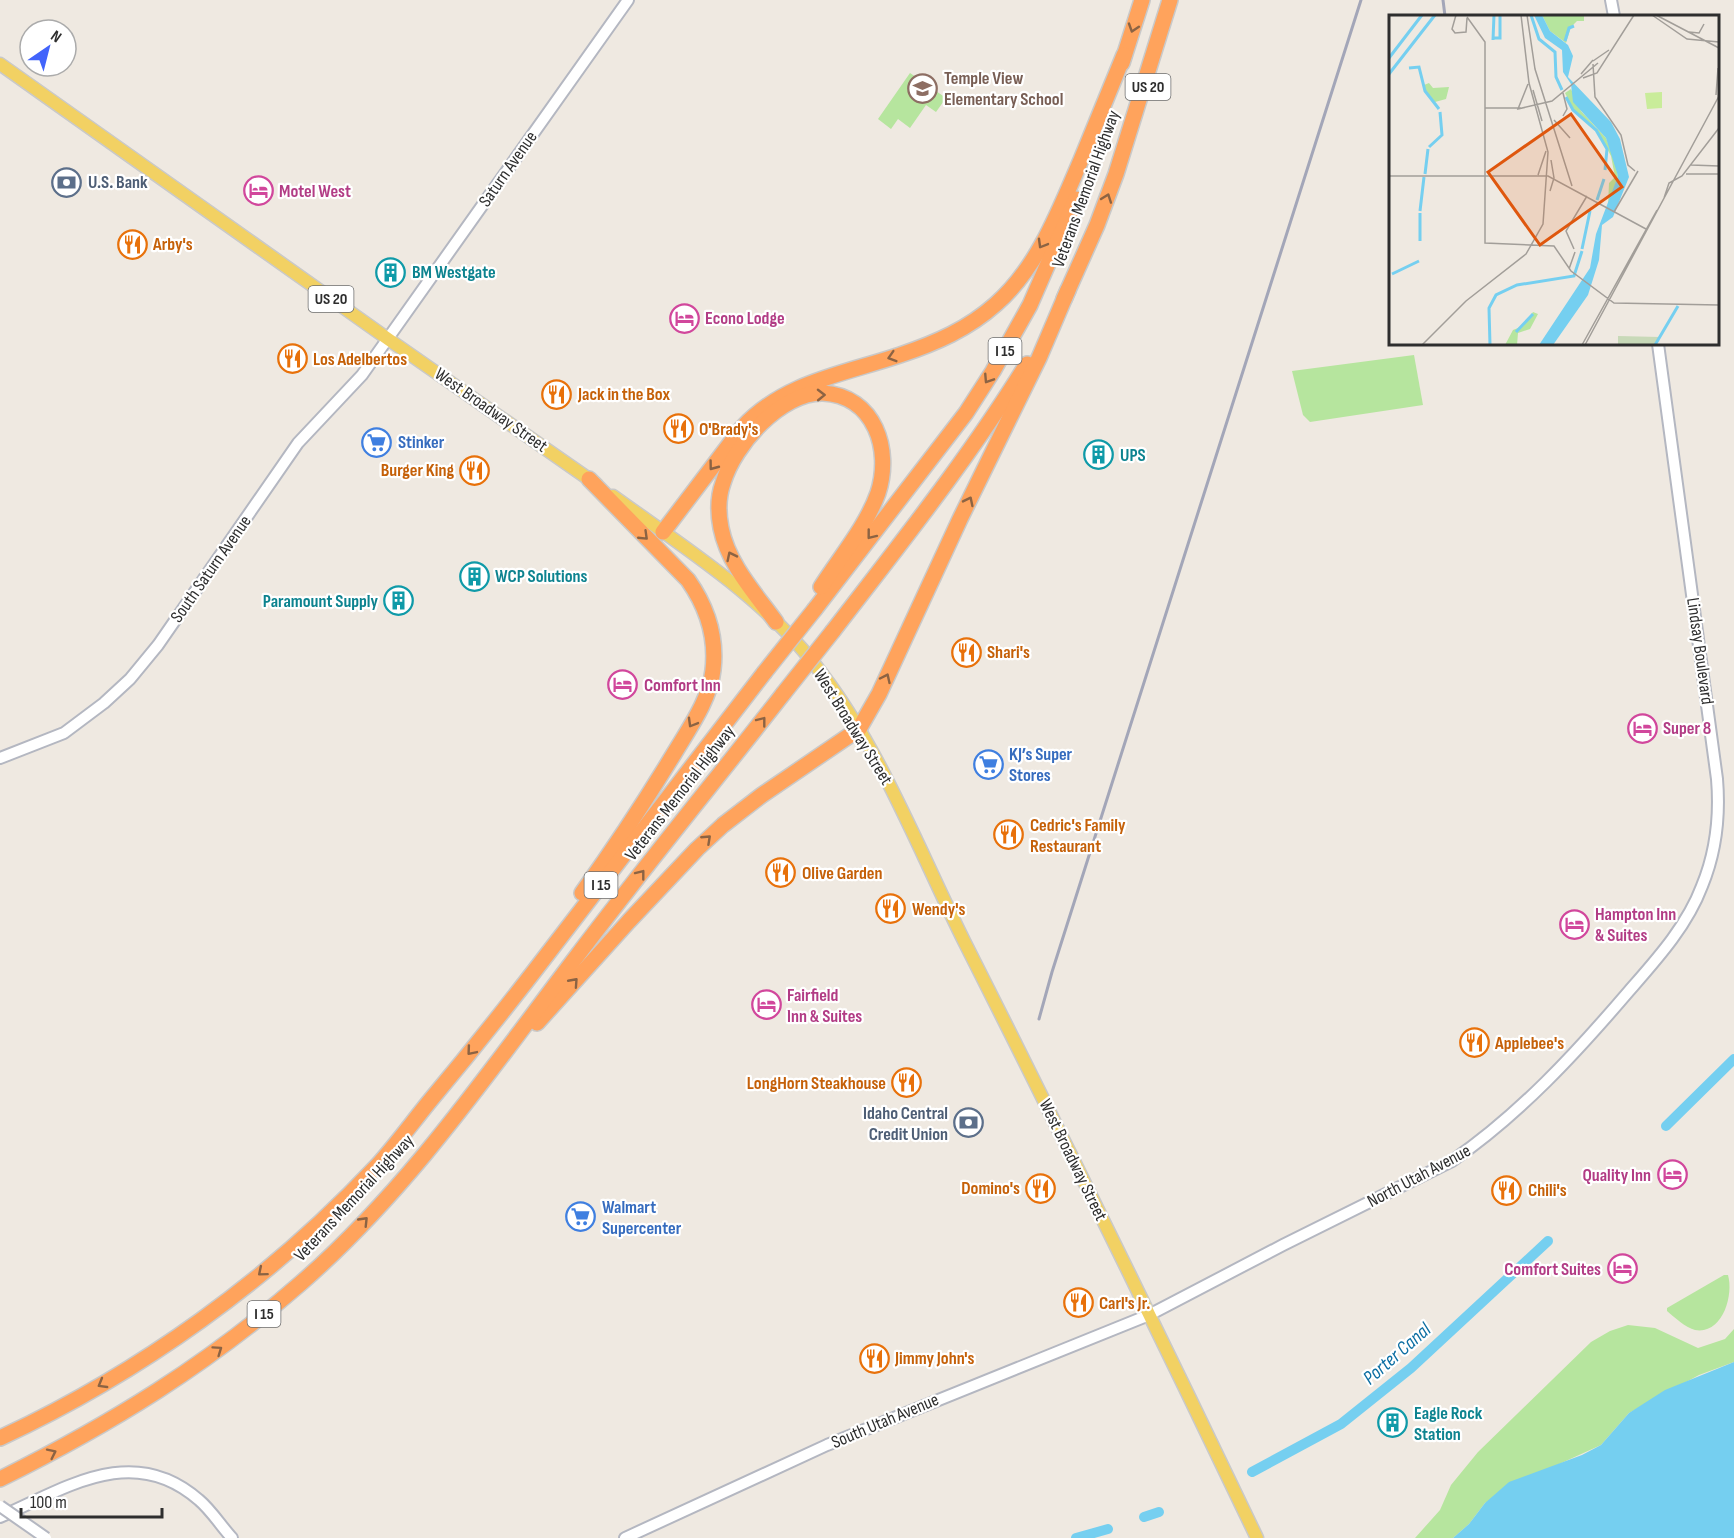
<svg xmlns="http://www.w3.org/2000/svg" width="1734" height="1538" font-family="'Sofia Sans Condensed',sans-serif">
	<rect width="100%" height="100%" fill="#efe9e1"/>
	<g fill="#b6e59e">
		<path d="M910 73 946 98 936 112 926 105 910 128 898 119 891 129 878 119Z"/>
		<path d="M1414 355 1423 405 1310 422 1303 415 1292 371Z"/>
		<path d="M1724 1275H1728C1734 1296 1722 1335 1695 1330 1686 1328 1674 1317 1667 1311V1308Z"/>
		<path d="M1628 1325 1655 1328 1698 1348 1725 1339 1734 1329V1362L1699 1375 1629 1413 1601 1445 1546 1470 1485 1503 1469 1524 1453 1538H1415L1440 1510 1451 1485 1478 1452 1591 1342 1610 1331Z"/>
	</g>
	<path fill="#75cff0" d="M1734 1362V1538H1453L1469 1524 1485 1503 1509 1482 1582 1455 1601 1445 1629 1413 1665 1390Z"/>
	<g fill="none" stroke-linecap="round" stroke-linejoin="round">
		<g stroke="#75cff0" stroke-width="10">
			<path d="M1666 1126 1734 1059"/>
			<path d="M1252 1472 1341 1424 1411 1368 1548 1241"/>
			<path d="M1144 1517 1159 1512"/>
			<path d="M1076 1538 1108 1529"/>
		</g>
		<defs>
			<g id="secondary">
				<path d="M1611 0 1614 16"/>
				<path d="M0 758 64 733 104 703 130 679 158 645 298 443 362 375 628 0"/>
				<path d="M0 1517C66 1488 133 1442 199 1500 211 1510 221 1526 232 1538"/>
				<path d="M625 1538 827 1445 1149 1315 1283 1245 1452 1161C1520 1114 1576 1053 1629 991 1657 959 1687 926 1702 886 1716 852 1720 815 1717 779L1658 344"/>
			</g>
			<g id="primary">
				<path d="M0 64 388 339 596 484"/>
				<path d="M613 496C678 543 749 588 802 649 876 735 915 843 965 943 1065 1141 1162 1339 1257 1538"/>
			</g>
			<g id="highway">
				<path d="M1122 63 1142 0"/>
				<path d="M1064 299 1097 225 1116 174 1170 0"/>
				<path d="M663 532 742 428C784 382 844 374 900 355 936 343 968 329 996 304 1038 267 1059 211 1081 160 1095 125 1110 90 1124 55"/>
				<path d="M815 609 966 413 993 371 1030 305 1076 199"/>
				<path d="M776 622C755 593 728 564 721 528 718 513 718 497 723 483 734 445 781 392 823 393 875 396 892 450 878 493 866 527 840 557 821 587"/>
				<path d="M833 631C900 544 969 458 1027 364"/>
				<path d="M582 893C615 847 646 800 675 752 690 727 710 699 713 670 717 636 707 607 688 580L589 479"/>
				<path d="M537 1023 629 921 697 849 723 825 762 795 859 729 879 694 960 519 1039 358 1068 290"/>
				<path d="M0 1438C140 1373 271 1279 377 1166 395 1146 412 1123 429 1102 470 1053 510 1003 549 952 621 859 693 766 764 673"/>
				<path d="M0 1479C111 1424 207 1365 301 1283 409 1189 491 1069 577 956 644 867 715 781 783 694"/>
			</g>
		</defs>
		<use href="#secondary" stroke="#b4b7c1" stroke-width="14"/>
		<use href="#primary" stroke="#c9c9c9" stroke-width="15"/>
		<use href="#highway" stroke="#c9c9c9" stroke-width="18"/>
		<use href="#secondary" stroke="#fff" stroke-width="10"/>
		<use href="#primary" stroke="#f2d163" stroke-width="12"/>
		<use href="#highway" stroke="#ffa35c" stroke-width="15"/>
		<g stroke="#a3a6b8" stroke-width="3">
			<path d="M1443 0 1445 16"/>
			<path d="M1039 1019 1052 972 1361 0"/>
		</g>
		<defs>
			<path id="secondary-bridge" d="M0 1506 46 1538"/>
			<g id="highway-bridge">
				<path d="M764 673 815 609"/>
				<path d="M783 694 833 631"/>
			</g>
		</defs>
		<use href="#secondary-bridge" stroke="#b4b7c1" stroke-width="14" stroke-linecap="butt"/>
		<use href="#highway-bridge" stroke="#c9c9c9" stroke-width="18" stroke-linecap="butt"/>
		<use href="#secondary-bridge" stroke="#fff" stroke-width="10"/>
		<use href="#highway-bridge" stroke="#ffa35c" stroke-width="15"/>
	</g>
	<defs><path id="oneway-chevron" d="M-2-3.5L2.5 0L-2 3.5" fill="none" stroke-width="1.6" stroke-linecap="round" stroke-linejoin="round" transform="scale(1.5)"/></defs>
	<g stroke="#8c6343">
		<use href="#oneway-chevron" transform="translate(1133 28) rotate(108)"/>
		<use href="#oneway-chevron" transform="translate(1107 198) rotate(-70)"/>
		<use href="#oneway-chevron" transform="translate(1042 244) rotate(120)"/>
		<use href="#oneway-chevron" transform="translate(892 357) rotate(163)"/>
		<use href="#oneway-chevron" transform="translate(988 379) rotate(123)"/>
		<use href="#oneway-chevron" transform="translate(821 395) rotate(-1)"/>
		<use href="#oneway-chevron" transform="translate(713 466) rotate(127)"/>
		<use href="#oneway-chevron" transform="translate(969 501) rotate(-64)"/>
		<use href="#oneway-chevron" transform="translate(871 535) rotate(128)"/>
		<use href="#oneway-chevron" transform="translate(644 536) rotate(44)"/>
		<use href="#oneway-chevron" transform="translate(731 556) rotate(-116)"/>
		<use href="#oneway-chevron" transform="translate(886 678) rotate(-65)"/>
		<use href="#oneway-chevron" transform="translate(762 721) rotate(-52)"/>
		<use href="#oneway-chevron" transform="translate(692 723) rotate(120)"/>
		<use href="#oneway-chevron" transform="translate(707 839) rotate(-43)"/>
		<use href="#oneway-chevron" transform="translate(641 874) rotate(-52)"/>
		<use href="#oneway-chevron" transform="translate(574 982) rotate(-48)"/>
		<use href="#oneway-chevron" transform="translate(471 1051) rotate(130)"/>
		<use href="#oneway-chevron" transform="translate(364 1221) rotate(-46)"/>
		<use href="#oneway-chevron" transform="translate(262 1272) rotate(140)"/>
		<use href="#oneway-chevron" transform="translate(218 1350) rotate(-35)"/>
		<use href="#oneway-chevron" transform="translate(102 1384) rotate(150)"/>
		<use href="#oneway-chevron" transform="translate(52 1453) rotate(-26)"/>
	</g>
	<defs>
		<symbol id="school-ring" viewBox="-11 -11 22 22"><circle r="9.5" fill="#fff" stroke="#8d6e63" stroke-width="1.5"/><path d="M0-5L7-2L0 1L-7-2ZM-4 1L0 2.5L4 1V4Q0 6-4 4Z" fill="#8d6e63"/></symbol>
		<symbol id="bank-ring" viewBox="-11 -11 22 22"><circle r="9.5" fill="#fff" stroke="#5c6f8a" stroke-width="1.5"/><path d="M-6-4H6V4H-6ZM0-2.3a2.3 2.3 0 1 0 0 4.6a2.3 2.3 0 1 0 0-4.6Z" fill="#5c6f8a"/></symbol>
		<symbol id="hotel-ring" viewBox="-11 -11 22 22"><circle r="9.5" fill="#fff" stroke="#d1479c" stroke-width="1.5"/><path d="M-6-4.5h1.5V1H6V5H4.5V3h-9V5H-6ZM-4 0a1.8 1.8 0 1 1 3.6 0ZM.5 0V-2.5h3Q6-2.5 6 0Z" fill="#d1479c"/></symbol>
		<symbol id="restaurant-ring" viewBox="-11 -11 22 22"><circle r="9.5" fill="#fff" stroke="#e8710a" stroke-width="1.5"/><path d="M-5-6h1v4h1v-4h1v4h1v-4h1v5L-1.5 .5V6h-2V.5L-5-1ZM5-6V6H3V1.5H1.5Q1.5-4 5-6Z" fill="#e8710a"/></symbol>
		<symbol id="building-ring" viewBox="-11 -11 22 22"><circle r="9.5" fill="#fff" stroke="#0f9aa8" stroke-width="1.5"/><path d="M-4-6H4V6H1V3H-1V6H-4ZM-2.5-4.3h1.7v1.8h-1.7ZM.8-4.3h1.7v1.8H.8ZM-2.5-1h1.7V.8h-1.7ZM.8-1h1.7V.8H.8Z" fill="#0f9aa8"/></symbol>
		<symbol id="supermarket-ring" viewBox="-11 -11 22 22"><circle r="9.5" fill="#fff" stroke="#3f7fe0" stroke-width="1.5"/><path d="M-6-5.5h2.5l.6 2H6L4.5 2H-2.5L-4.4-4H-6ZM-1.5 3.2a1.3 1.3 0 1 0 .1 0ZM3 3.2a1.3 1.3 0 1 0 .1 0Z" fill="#3f7fe0"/></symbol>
	</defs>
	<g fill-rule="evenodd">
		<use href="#school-ring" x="906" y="72" width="33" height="33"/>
		<use href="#bank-ring" x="50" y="166" width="33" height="33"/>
		<use href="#hotel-ring" x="242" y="174" width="33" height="33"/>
		<use href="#restaurant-ring" x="116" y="228" width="33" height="33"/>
		<use href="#building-ring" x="374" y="256" width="33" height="33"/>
		<use href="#hotel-ring" x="668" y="302" width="33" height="33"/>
		<use href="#restaurant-ring" x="276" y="342" width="33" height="33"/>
		<use href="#restaurant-ring" x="540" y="378" width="33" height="33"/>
		<use href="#restaurant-ring" x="662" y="412" width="33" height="33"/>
		<use href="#supermarket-ring" x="360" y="426" width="33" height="33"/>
		<use href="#building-ring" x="1082" y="438" width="33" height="33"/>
		<use href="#restaurant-ring" x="458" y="454" width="33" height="33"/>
		<use href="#building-ring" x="458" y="560" width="33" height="33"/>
		<use href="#building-ring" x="382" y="584" width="33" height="33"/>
		<use href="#restaurant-ring" x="950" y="636" width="33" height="33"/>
		<use href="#hotel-ring" x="606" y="668" width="33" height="33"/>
		<use href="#hotel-ring" x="1626" y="712" width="33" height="33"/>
		<use href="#supermarket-ring" x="972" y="748" width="33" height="33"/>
		<use href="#restaurant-ring" x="992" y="818" width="33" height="33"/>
		<use href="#restaurant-ring" x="764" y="856" width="33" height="33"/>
		<use href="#restaurant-ring" x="874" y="892" width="33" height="33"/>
		<use href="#hotel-ring" x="1558" y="908" width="33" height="33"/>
		<use href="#hotel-ring" x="750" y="988" width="33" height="33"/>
		<use href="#restaurant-ring" x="1458" y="1026" width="33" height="33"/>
		<use href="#restaurant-ring" x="890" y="1066" width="33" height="33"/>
		<use href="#bank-ring" x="952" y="1106" width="33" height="33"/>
		<use href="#hotel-ring" x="1656" y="1158" width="33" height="33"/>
		<use href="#restaurant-ring" x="1024" y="1172" width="33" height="33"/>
		<use href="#restaurant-ring" x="1490" y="1174" width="33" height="33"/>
		<use href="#supermarket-ring" x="564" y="1200" width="33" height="33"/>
		<use href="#hotel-ring" x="1606" y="1252" width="33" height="33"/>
		<use href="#restaurant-ring" x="1062" y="1286" width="33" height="33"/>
		<use href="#restaurant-ring" x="858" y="1342" width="33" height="33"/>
		<use href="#building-ring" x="1376" y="1406" width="33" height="33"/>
	</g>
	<g text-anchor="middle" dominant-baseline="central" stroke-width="4.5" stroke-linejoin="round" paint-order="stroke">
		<g fill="#fff" stroke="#6d6d6d" stroke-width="1.5">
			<rect x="1125.5" y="74" width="45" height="26" rx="4.5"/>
			<rect x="308.5" y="286" width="45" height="26" rx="4.5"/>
			<rect x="988.5" y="338" width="33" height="26" rx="4.5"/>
			<rect x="584.5" y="872" width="33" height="26" rx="4.5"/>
			<rect x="247.5" y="1301" width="33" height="26" rx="4.5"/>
		</g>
		<g font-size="16" font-weight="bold" fill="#2e2e2e">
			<text x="1148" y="87">US 20</text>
			<text x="331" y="299">US 20</text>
			<text x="1005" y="351">I 15</text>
			<text x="601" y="885">I 15</text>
			<text x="264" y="1314">I 15</text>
		</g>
		<g font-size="18" font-weight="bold" fill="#785e54" stroke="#fff" text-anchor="start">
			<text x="944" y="78">Temple View<tspan x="944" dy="21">Elementary School</tspan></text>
		</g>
		<g font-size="18" fill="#2e2e2e" stroke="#fff">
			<text transform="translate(508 169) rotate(-55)">Saturn Avenue</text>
			<text transform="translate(1086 189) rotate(-70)">Veterans Memorial Highway</text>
			<text transform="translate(491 410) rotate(35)">West Broadway Street</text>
			<text transform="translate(211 569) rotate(-55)">South Saturn Avenue</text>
			<text transform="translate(1700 651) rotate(82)">Lindsay Boulevard</text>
			<text transform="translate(853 727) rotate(58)">West Broadway Street</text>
			<text transform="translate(680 793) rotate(-52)">Veterans Memorial Highway</text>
			<text transform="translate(1073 1160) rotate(64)">West Broadway Street</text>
			<text transform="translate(1419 1176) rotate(-28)">North Utah Avenue</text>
			<text transform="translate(354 1198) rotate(-47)">Veterans Memorial Highway</text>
			<text transform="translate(885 1421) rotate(-23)">South Utah Avenue</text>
		</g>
		<g font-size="18" font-weight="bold" fill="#4e5e75" stroke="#fff" text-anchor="start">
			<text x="88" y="182">U.S. Bank</text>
			<text x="948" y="1113" text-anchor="end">Idaho Central<tspan x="948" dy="21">Credit Union</tspan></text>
		</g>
		<g font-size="18" font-weight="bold" fill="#b23c85" stroke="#fff" text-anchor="start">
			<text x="279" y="191">Motel West</text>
			<text x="705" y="318">Econo Lodge</text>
			<text x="644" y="685">Comfort Inn</text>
			<text x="1663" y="728">Super 8</text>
			<text x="1595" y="914">Hampton Inn<tspan x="1595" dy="21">&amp; Suites</tspan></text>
			<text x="787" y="995">Fairfield<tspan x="787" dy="21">Inn &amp; Suites</tspan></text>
			<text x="1651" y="1175" text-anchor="end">Quality Inn</text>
			<text x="1601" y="1269" text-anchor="end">Comfort Suites</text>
		</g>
		<g font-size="18" font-weight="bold" fill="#c56008" stroke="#fff" text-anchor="start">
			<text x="153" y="244">Arby's</text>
			<text x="313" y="359">Los Adelbertos</text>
			<text x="578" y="394">Jack in the Box</text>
			<text x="699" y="429">O'Brady's</text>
			<text x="454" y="470" text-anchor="end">Burger King</text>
			<text x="987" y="652">Shari's</text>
			<text x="1030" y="825">Cedric's Family<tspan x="1030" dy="21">Restaurant</tspan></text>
			<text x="802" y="873">Olive Garden</text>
			<text x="912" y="909">Wendy's</text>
			<text x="1495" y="1043">Applebee's</text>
			<text x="886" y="1083" text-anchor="end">LongHorn Steakhouse</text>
			<text x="1020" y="1188" text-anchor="end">Domino's</text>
			<text x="1528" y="1190">Chili's</text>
			<text x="1099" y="1303">Carl's Jr.</text>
			<text x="895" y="1358">Jimmy John's</text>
		</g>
		<g font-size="18" font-weight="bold" fill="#0d838f" stroke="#fff" text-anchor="start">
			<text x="412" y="272">BM Westgate</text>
			<text x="1120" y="455">UPS</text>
			<text x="495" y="576">WCP Solutions</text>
			<text x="378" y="601" text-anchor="end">Paramount Supply</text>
			<text x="1414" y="1413">Eagle Rock<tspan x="1414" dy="21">Station</tspan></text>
		</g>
		<g font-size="18" font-weight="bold" fill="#366cbe" stroke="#fff" text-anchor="start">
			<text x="398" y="442">Stinker</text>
			<text x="1009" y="754">KJ’s Super<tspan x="1009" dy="21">Stores</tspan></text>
			<text x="602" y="1207">Walmart<tspan x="602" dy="21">Supercenter</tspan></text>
		</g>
		<g font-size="20" font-style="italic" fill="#0d6fa3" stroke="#fff">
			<text transform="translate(1397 1354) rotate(-41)">Porter Canal</text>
		</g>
	</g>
	<g transform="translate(1389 15)">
		<rect width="330" height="330" fill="#efe9e1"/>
		<path d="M153 0H195V6H188L182 12 177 28 161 16ZM40 68 44 73 60 72 57 84 46 87 37 77 35 70ZM182 74 192 96 217 123 227 148 229 161 219 191 220 168 226 162 222 141 207 113 185 95 176 78ZM144 297 149 299 141 314 129 318 128 330H116L124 315 134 311Z" fill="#b6e59e"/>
		<path d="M229 321 271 322 266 330H229Z" fill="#c8d9b8"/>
		<path d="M273 77V93L258 94 256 78Z" fill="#c9ec9a"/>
		<path d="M145 0H153L161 16 179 30 184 41 179 62 222 107 231 124 240 162 224 202 213 210 210 245 199 280 164 330H150L201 253 207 219 229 161 217 123 184 87 182 69 174 57 173 35 156 23Z" fill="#75cff0"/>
		<path fill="none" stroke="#75cff0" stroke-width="3" d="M142 0 150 24 166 37 167 62 173 75M104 23H111V0M104 25 105 0M176 26 180 13 185 11M0 43 33 0M20 53 30 52 36 76 50 94M0 59 46 0M177 82 184 95 207 115 218 134 216 155M40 132 53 120 51 97M36 159 39 134M208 185 215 164M31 196 35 162M31 226V198M193 234 201 196M3 259 30 246M127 317 144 299M101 330 100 293 107 280 128 270 185 261 193 236M266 330 289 291"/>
		<path fill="none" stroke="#a29e99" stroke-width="1.5" d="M67 0 63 14 66 18 77 17 78 3M138 0 146 54 183 171M263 0 298 24 330 27M267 0 330 33M78 2 96 27V228L165 231 182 256 225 288 330 290M300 17 310 18 315 9M204 46 220 35M204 49 206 82 232 120 239 150 246 156M192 59 204 45M194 63 208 58 245 0M139 69 129 94 163 86 209 48M144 75 153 106M327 80 329 53M96 93H132M174 101 178 94 174 78M165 105 181 123M302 150 330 151M297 159H330M149 160 157 136M0 161H159L257 214M161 176 165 163 162 145M275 183 280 168 293 161 330 113M225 197 249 156M185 234 177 216 198 181M180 254 186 237M33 330 77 286 137 239 154 209 159 137 140 68 132 0M193 330 268 195M196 330 330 81"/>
		<path fill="#df570e" fill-opacity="0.15" stroke="#df570e" stroke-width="3" d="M182 99 233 172 151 230 99 157Z"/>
		<rect width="330" height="330" fill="none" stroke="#2e2e2e" stroke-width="3"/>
	</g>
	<g transform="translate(48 48) rotate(35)"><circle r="28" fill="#ffffff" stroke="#ababab" stroke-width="1.5"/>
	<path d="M0-4.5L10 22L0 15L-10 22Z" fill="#4264fb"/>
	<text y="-9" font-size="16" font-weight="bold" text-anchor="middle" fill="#2e2e2e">N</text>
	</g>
	<path d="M21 1508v9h141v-9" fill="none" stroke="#2e2e2e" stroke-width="3"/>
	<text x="30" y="1508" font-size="18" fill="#2e2e2e" stroke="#ffffff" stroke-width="4.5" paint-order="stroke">100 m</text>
</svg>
